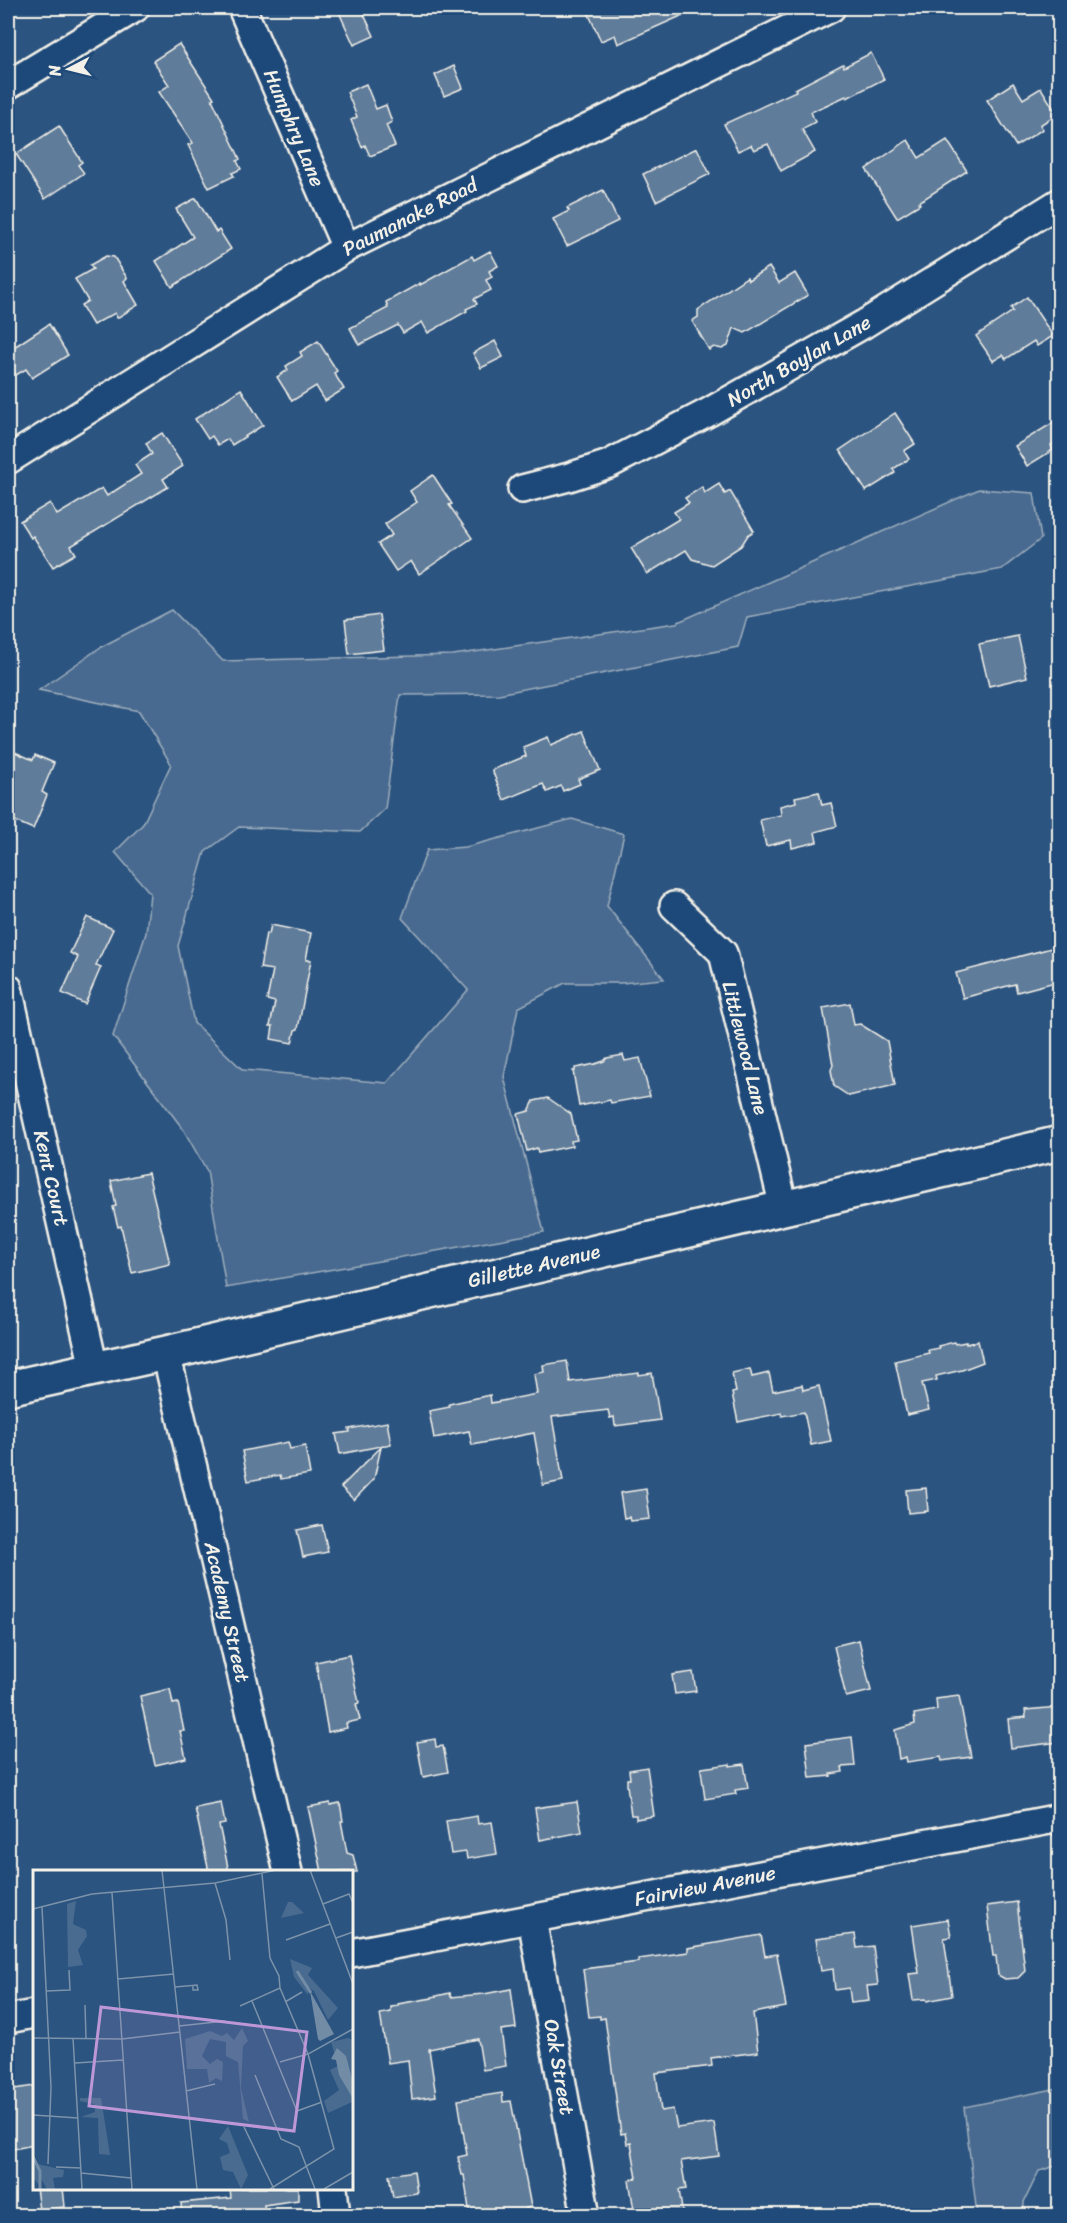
<svg xmlns="http://www.w3.org/2000/svg" width="1067" height="2223" font-family="Sriracha,sans-serif">
	<rect width="100%" height="100%" fill="#2c5481"/>
	<filter id="ink" filterUnits="userSpaceOnUse"><feTurbulence type="fractalNoise" baseFrequency=".0167" numOctaves="2"/><feDisplacementMap in="SourceGraphic" scale="12" xChannelSelector="R" yChannelSelector="G"/><feConvolveMatrix kernelMatrix="1 2 1 2 8 2 1 2 1" color-interpolation-filters="sRGB"/></filter>
	<g filter="url(#ink)">
		<g fill="#496b90" stroke="#9eaebc" stroke-width="1.5">
			<path d="M979 489 1034 493 1041 539 1002 569 747 617 738 647 499 694 400 695 385 809 360 832 239 827 205 852 178 946 194 1023 243 1070 387 1083 468 990 402 918 427 850 466 847 572 819 624 834 607 906 664 979 622 983H565L518 1008 504 1077 544 1232 226 1288 207 1171 183 1129 113 1036 146 933 150 893 115 852 143 824 171 764 139 711 39 690 101 647 172 610 223 661 453 655 676 623Z"/>
			<path d="M1059 2088V2165L1039 2171 1024 2202V2215H977L964 2107Z"/>
		</g>
		<g fill="#5e7b9a" stroke="#f4f1e8" stroke-width="1.5">
			<path d="M337 8H361L374 36 354 45Z"/>
			<path d="M586 8H699L618 44 615 35 601 41Z"/>
			<path d="M179 44 214 98 212 99 240 159 237 161 241 169 232 173 234 176 209 188 188 145 193 143 159 92 169 85 153 61Z"/>
			<path d="M871 53 884 79 847 98 846 96 811 112 815 122 802 129 815 152 781 171 768 144 754 150 751 145 738 151 724 124 796 91 795 89 843 64 844 67Z"/>
			<path d="M454 66 463 88 444 96 435 75Z"/>
			<path d="M1013 83 1023 99 1041 88 1057 114 1040 125 1043 129 1016 146 987 100Z"/>
			<path d="M366 84 376 109 386 105 392 122 386 125 395 146 370 156 365 145 362 147 351 120 357 117 347 92Z"/>
			<path d="M59 126 82 162 78 165 84 173 45 199 16 154Z"/>
			<path d="M908 140 919 158 947 140 967 171 919 202 920 204 897 218 866 169Z"/>
			<path d="M697 148 710 174 656 201 643 174Z"/>
			<path d="M603 190 618 221 567 246 553 219 569 211 567 208Z"/>
			<path d="M196 198 216 232 219 230 231 249 172 287 156 261 193 237 176 209Z"/>
			<path d="M490 251 498 266 489 271 492 277 486 280 491 290 474 299 477 304 466 309 467 311 428 333 422 322 403 333 398 325 359 345 350 328 388 308 386 302 420 283V285L472 256 474 260Z"/>
			<path d="M106 256 114 257 127 278 124 281 138 305 117 318 115 313 93 325 81 305 88 301 75 279 93 269 90 265Z"/>
			<path d="M769 267 779 283 795 273 808 295 745 333 734 328 728 346 722 349 714 347 709 350 692 321 698 317V310L747 277 748 280Z"/>
			<path d="M1027 297 1053 336 1037 346 1034 341 1006 359 1003 355 993 361 976 336 1013 311 1011 308Z"/>
			<path d="M49 324 68 355 32 378 26 369 16 375 8 363V351Z"/>
			<path d="M318 341 337 371 334 373 344 389 325 401 316 386 292 401 277 377 288 370 286 366 302 356 300 352Z"/>
			<path d="M495 341 503 357 481 368 473 353Z"/>
			<path d="M241 389 263 425 232 445 228 439 218 445 212 436 208 439 195 419Z"/>
			<path d="M895 413 915 444 904 451 909 459 893 469 895 473 866 491 840 450Z"/>
			<path d="M1059 419V440L1051 445 1053 450 1027 466 1015 446Z"/>
			<path d="M162 433 183 466 163 479 168 487 71 546 76 554 53 567 33 536 31 538 20 521 50 503 57 515 102 488 107 496 141 474 135 465 152 454 146 443Z"/>
			<path d="M433 475 452 504 449 505 472 538 419 574 411 561 396 571 378 544 392 535 385 524 417 502 410 491Z"/>
			<path d="M719 484 725 494 730 491 754 531 748 535 741 546 712 565 692 559 686 550 647 574 631 548 679 519 674 512 689 503 685 498 702 487 705 493Z"/>
			<path d="M379 615 384 650 349 654 345 620Z"/>
			<path d="M1018 636 1027 677 989 686 979 644Z"/>
			<path d="M584 731 600 770 578 779 580 784 563 791 561 786 547 792 543 784 504 800 492 770 526 756 523 747 548 737 551 745Z"/>
			<path d="M8 749 33 760 35 755 54 763 42 792 47 795 33 829 8 818Z"/>
			<path d="M819 792 822 805 831 803 837 826 815 832 817 842 792 848 791 840 766 846 760 820 781 815 780 806 796 802 795 797Z"/>
			<path d="M87 917 113 929 96 965 101 967 85 1004 62 993 78 957 70 953Z"/>
			<path d="M271 925 311 933 306 960H311L298 1029 295 1030 292 1043 271 1039 273 1026H270L275 1002 267 1000 273 970 260 968 266 933 269 934Z"/>
			<path d="M1059 946V981L1017 992 1015 984 963 998 956 973Z"/>
			<path d="M850 1003 854 1025 860 1024 887 1041 895 1085 849 1096 834 1086 831 1070 833 1065 823 1008Z"/>
			<path d="M623 1055 625 1061 640 1058 650 1096 611 1103 610 1100 579 1106 573 1071H575V1068L595 1064 604 1061 607 1058Z"/>
			<path d="M548 1098 571 1114 577 1140 571 1141 572 1146 538 1153 537 1148 527 1151 518 1114 529 1111 534 1101Z"/>
			<path d="M148 1173 170 1264 132 1273 121 1226 118 1227 113 1207 116 1206 111 1181Z"/>
			<path d="M978 1341 983 1362 962 1370 936 1376 937 1380 922 1383 929 1410 907 1415 895 1361 929 1353 928 1350 939 1348 938 1346 954 1342 955 1344 966 1342V1344Z"/>
			<path d="M567 1361 570 1382 639 1373V1375L652 1373 660 1420 615 1426 614 1417 610 1418 608 1410 552 1417 563 1481 543 1485 534 1433 472 1445 469 1431 434 1438 429 1411 450 1407 449 1404 490 1395 491 1403 537 1394 534 1374 544 1372 543 1365Z"/>
			<path d="M750 1369 752 1377 769 1373 773 1391 802 1385 803 1390 819 1386 831 1441 811 1445 804 1412 782 1416 781 1413 738 1422 732 1393 736 1392 732 1373Z"/>
			<path d="M387 1422 391 1444 340 1454 336 1434 350 1432 349 1429Z"/>
			<path d="M288 1442 290 1449 305 1446 310 1474 281 1479 280 1475 248 1481 242 1451Z"/>
			<path d="M381 1447 374 1479 354 1500 341 1487Z"/>
			<path d="M926 1488 928 1511 908 1513 906 1490Z"/>
			<path d="M646 1489 650 1519 630 1521 629 1517 624 1518 620 1493Z"/>
			<path d="M322 1525 328 1552 303 1557 297 1530Z"/>
			<path d="M859 1640 871 1691 846 1697 834 1646Z"/>
			<path d="M349 1655 359 1703 356 1704 360 1720 346 1723 347 1728 328 1732 316 1662Z"/>
			<path d="M693 1672 696 1691 675 1694 672 1675Z"/>
			<path d="M170 1689 173 1704 178 1703 184 1731H180L186 1758 155 1765 140 1696Z"/>
			<path d="M959 1696 971 1757 942 1761 941 1757 907 1762 906 1757 899 1759 895 1730 915 1724 914 1714 937 1710 936 1699Z"/>
			<path d="M1059 1707V1742L1011 1748 1008 1719 1026 1717 1025 1710Z"/>
			<path d="M852 1737 855 1766 842 1767 843 1772 830 1774 831 1776 810 1778 806 1743Z"/>
			<path d="M435 1739 436 1747 443 1746 448 1772 423 1777 417 1742Z"/>
			<path d="M730 1764V1766L744 1764 748 1788 735 1790 736 1794 705 1799 701 1770 702 1768Z"/>
			<path d="M647 1767 654 1816 636 1819V1815H631L627 1785V1779H630L629 1770Z"/>
			<path d="M577 1802 582 1832 540 1840 535 1808Z"/>
			<path d="M221 1803 225 1824 219 1825 229 1872H209L195 1808Z"/>
			<path d="M330 1803V1805L340 1803 343 1821H341L347 1853 353 1855 357 1872H322L308 1807Z"/>
			<path d="M477 1816 478 1824 492 1822 497 1854 467 1859 466 1852 451 1854 446 1821Z"/>
			<path d="M1017 1902 1025 1971 1018 1978 1005 1979 998 1975 996 1956H993L987 1906Z"/>
			<path d="M948 1919 951 1937 944 1938 952 1996 927 2001 926 1999 913 2000 909 1974 919 1973 912 1925Z"/>
			<path d="M855 1934 857 1948 873 1946 878 1985 867 1986 869 2001 851 2003 849 1988 835 1990 833 1969 821 1971 816 1939Z"/>
			<path d="M761 1935 765 1956 777 1954 786 2007 753 2013 758 2052 711 2058 712 2066 656 2073 661 2111 673 2109 677 2128 714 2123 719 2156 681 2161 686 2189 679 2190 683 2216H635L629 2180 637 2178 631 2143 627 2144 625 2133 621 2134 605 2018 600 2019V2016L589 2017 583 1969 639 1962 638 1959 688 1952V1948Z"/>
			<path d="M511 1989 516 2028 501 2030 506 2066 483 2070 478 2039 429 2049 436 2096 412 2099 408 2060 388 2063 380 2014 391 2012V2007L398 2006V2004L432 1998V1997L450 1993 451 1997 484 1994Z"/>
			<path d="M34 2086V2145L8 2150V2090Z"/>
			<path d="M502 2093 503 2102 511 2101 531 2207 526 2208 527 2216H470L464 2175H462L458 2157 467 2155 458 2100Z"/>
			<path d="M414 2171 417 2193 393 2197 389 2175Z"/>
			<path d="M36 2188H63L65 2207 39 2210Z"/>
			<path d="M230 2188H298V2200L264 2205 265 2216H182L181 2203 231 2198Z"/>
		</g>
		<g fill="none" stroke-linecap="round" stroke-linejoin="round">
			<defs>
				<g id="minor">
					<path d="M242 8 346 248"/>
					<path d="M8 85 135 8"/>
					<path d="M8 460 346 248 831 8"/>
					<path d="M522 489 569 477 609 464 709 412 864 324 1060 202"/>
					<path d="M674 906 723 953 784 1208"/>
					<path d="M8 988 94 1368"/>
					<path d="M166 1353 288 1872"/>
					<path d="M532 1919 586 2216"/>
					<path d="M351 1953 1060 1818"/>
					<path d="M8 2019 34 2014"/>
					<path d="M333 2188 336 2216"/>
				</g>
				<path id="tertiary" d="M8 1388 166 1353 1060 1143"/>
			</defs>
			<use href="#minor" stroke="#f4f1e8" stroke-width="32"/>
			<use href="#tertiary" stroke="#f4f1e8" stroke-width="38"/>
			<use href="#minor" stroke="#1f4a7a" stroke-width="27"/>
			<use href="#tertiary" stroke="#1f4a7a" stroke-width="33"/>
		</g>
	</g>
	<g text-anchor="middle" dominant-baseline="central" stroke-width="5" stroke-linejoin="round" paint-order="stroke">
		<g font-size="20" fill="#f4f1e8" stroke="#1f4a7a">
			<text transform="translate(294 128) rotate(67)">Humphry Lane</text>
			<text transform="translate(410 217) rotate(-27)">Paumanake Road</text>
			<text transform="translate(799 361) rotate(-30)">North Boylan Lane</text>
			<text transform="translate(745 1048) rotate(76)">Littlewood Lane</text>
			<text transform="translate(51 1178) rotate(77)">Kent Court</text>
			<text transform="translate(534 1266) rotate(-13)">Gillette Avenue</text>
			<text transform="translate(227 1612) rotate(77)">Academy Street</text>
			<text transform="translate(705 1886) rotate(-11)">Fairview Avenue</text>
			<text transform="translate(559 2067) rotate(80)">Oak Street</text>
		</g>
	</g>
	<g transform="translate(33 1870)">
		<rect width="320" height="320" fill="#2c5481"/>
		<path d="M43 31 40 54 53 60 54 66 45 80 50 95 35 97 34 34ZM255 32H259L271 43 248 48ZM257 89 279 98 275 105 305 138 295 150 281 121 276 118 275 125 261 107ZM209 158 215 171 210 176 208 218 216 252 210 249 205 192 193 186V172L177 169 169 186 177 194 184 189 190 192 189 211 183 208 176 213 174 199H154L152 169 177 161 189 166 194 163 201 170ZM315 168 319 170V232L295 243 291 231 306 220 297 200 305 196 298 172ZM47 228H68L77 285 66 284 65 248 48 247 62 242 61 234 47 231ZM195 256 215 305 208 319 200 302 190 300 187 287 197 283 194 273 186 269ZM0 293 31 300 30 307 20 308 22 319H14L6 305V315L0 308Z" fill="#496b90"/>
		<path d="M277 121 301 164 287 171 285 169ZM304 178 313 186 319 209V227L306 205 303 190 298 189Z" fill="#738ca6"/>
		<path fill="none" stroke="#738ca6" stroke-width="3" d="M264 101 278 123M0 287 7 301V319"/>
		<path fill="none" stroke="#7c93aa" stroke-width="1.5" d="M129 0 164 319M277 0 320 114M229 4 237 88 246 106 247 118M182 13 193 50 197 90M79 23 99 319M290 34 316 24 320 33M9 37 18 217 15 294M0 39 59 24 182 13 243 0M303 68 320 62M253 70 297 54M85 109 141 104M142 117 164 115 165 120H160V116M13 121 37 120 36 100M219 131 264 241 289 232M252 132 269 122M52 135 53 168M207 136 247 118 275 184 247 192M146 156 192 151M0 168 89 169 147 162M40 168 49 319M42 193 90 190M222 205 248 269 266 277 282 319M153 221 182 214M0 245 45 248M211 257 241 319M23 297 48 298M48 303 98 308M237 319 301 279 275 184 320 159M291 319 320 302"/>
		<path fill="#be98d6" fill-opacity="0.15" stroke="#be98d6" stroke-width="3" d="M68 137 274 162 261 261 56 236Z"/>
		<rect width="320" height="320" fill="none" stroke="#f4f1e8" stroke-width="3"/>
	</g>
	<rect width="1067" height="2223" fill="none" stroke="#1f4a7a" stroke-width="30"/>
	<rect x="15" y="15" width="1037" height="2193" fill="none" stroke="#f4f1e8" stroke-width="2" filter="url(#ink)"/>
	<g transform="translate(69 69) rotate(263)" stroke="#1f4a7a" stroke-width="4.5" paint-order="stroke">
	<path d="M0-4.5L10 22L0 15L-10 22Z" fill="#f4f1e8"/>
	<text y="-9" font-size="16" font-weight="bold" text-anchor="middle" fill="#f4f1e8">N</text>
	</g>
</svg>
